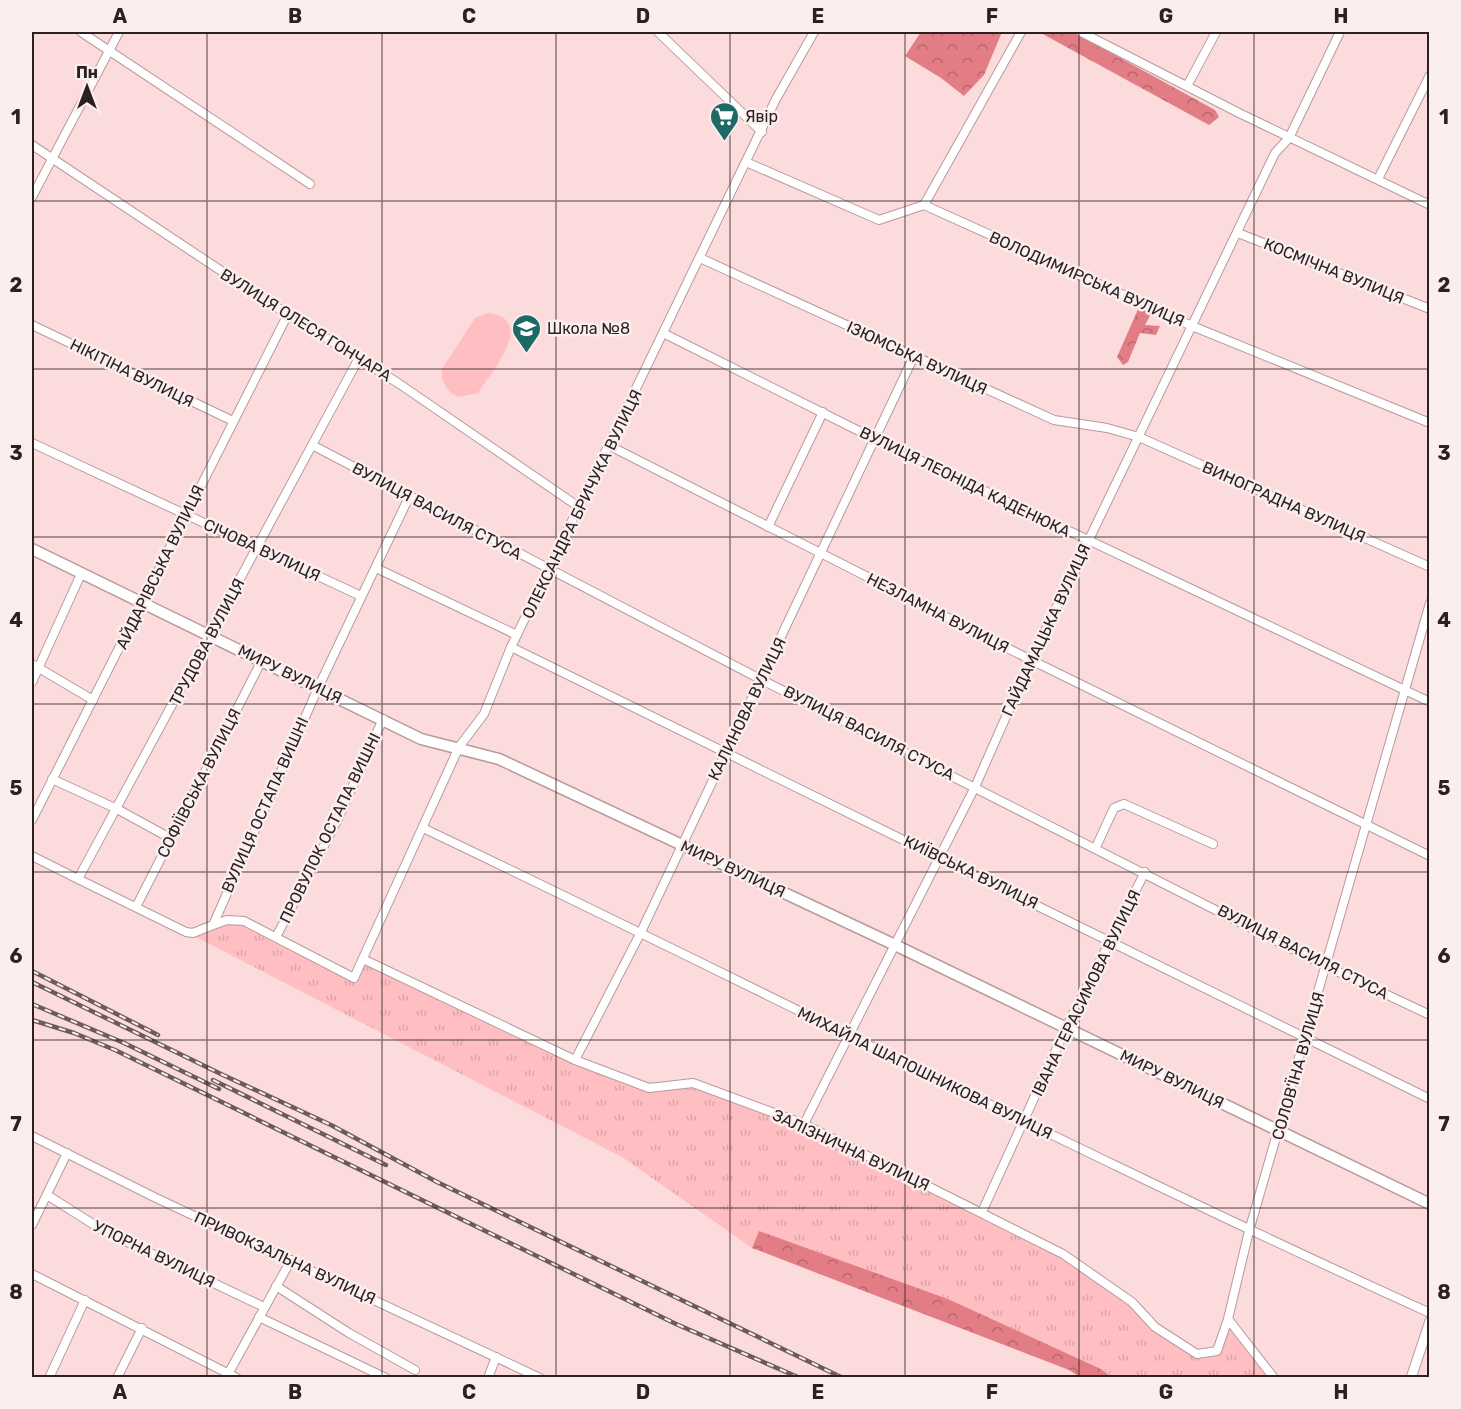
<svg xmlns="http://www.w3.org/2000/svg" width="1461" height="1409" font-family="Rubik,sans-serif">
	<defs>
		<pattern id="grass-tufts" width="24" height="20" patternUnits="userSpaceOnUse" patternTransform="scale(1.5)"><rect width="24" height="20" fill="#ffbfc2"/><path d="M3 7l-1-3M5 7V3M7 7l1-3M15 17l-1-3M17 17v-4M19 17l1-3" fill="none" stroke="#dba4a6"/></pattern>
		<pattern id="forest-crowns" width="20" height="18" patternUnits="userSpaceOnUse" patternTransform="scale(1.5)"><rect width="20" height="18" fill="#e37d85"/><path d="M2 6a3 3 0 1 1 6 0M12 15a3 3 0 1 1 6 0" fill="none" stroke="#b8666c"/></pattern>
	</defs>
	<rect width="100%" height="100%" fill="#fcdbdc"/>
	<path fill="url(#grass-tufts)" d="M235 920 354 977 363 959 575 1060 649 1088 693 1083 804 1124 1063 1254 1132 1302 1155 1327 1197 1354 1217 1351 1228 1319 1274 1377H1111L1101 1369 948 1299 759 1232 752 1248 622 1157 186 932Z"/>
	<g fill="url(#forest-crowns)">
		<path d="M921 32H1002L984 75 964 96 941 78 905 56Z"/>
		<path d="M1039 32H1073L1215 110 1219 117 1209 125Z"/>
		<path d="M1139 307 1152 312 1145 325 1160 326 1156 335 1140 333 1128 362 1123 365 1117 357Z"/>
		<path d="M759 1231 948 1299 1101 1369 1111 1377H1080L1069 1370 752 1248Z"/>
	</g>
	<path fill="#ffbfc2" d="M488 313C538 319 491 373 478 393L458 397C446 391 441 383 442 369L475 318Z"/>
	<g fill="none" stroke-linecap="round" stroke-linejoin="round">
		<defs>
			<g id="minor">
				<path d="M81 32 310 184"/>
				<path d="M658 32 762 132"/>
				<path d="M1081 32 1239 113 1430 205"/>
				<path d="M1187 86 1216 32"/>
				<path d="M32 145 259 296 398 383 579 507"/>
				<path d="M746 162 879 220 924 205 1192 326 1430 423"/>
				<path d="M1378 179 1430 75"/>
				<path d="M32 197 119 32"/>
				<path d="M924 205 1021 32"/>
				<path d="M1238 233 1430 309"/>
				<path d="M700 258 1054 420 1107 428 1139 437 1430 567"/>
				<path d="M32 325 233 421"/>
				<path d="M665 334 875 439 1430 702"/>
				<path d="M32 443 361 596"/>
				<path d="M312 445 762 680 1326 966 1430 1015"/>
				<path d="M610 446 1031 660 1430 856"/>
				<path d="M768 527 823 412"/>
				<path d="M376 568 517 635"/>
				<path d="M511 647 1430 1099"/>
				<path d="M32 664 93 700"/>
				<path d="M32 682 81 574"/>
				<path d="M52 779 117 809 170 838"/>
				<path d="M32 820 288 314"/>
				<path d="M423 828C759 988 1090 1159 1430 1313"/>
				<path d="M1096 847 1114 808 1124 804 1213 844"/>
				<path d="M32 856 78 879 359 358"/>
				<path d="M78 879 186 932 193 933 213 925 318 688 409 497"/>
				<path d="M136 907 262 660"/>
				<path d="M213 925 227 920 244 921 354 978 459 747 484 714 511 647 776 99 814 32"/>
				<path d="M276 937 337 821 383 719"/>
				<path d="M363 959 575 1060 649 1088 693 1083 804 1124 1063 1254 1132 1302 1155 1327 1197 1354 1217 1351 1228 1319"/>
				<path d="M575 1060 641 932 914 356"/>
				<path d="M804 1124 975 787 1031 660 1275 153 1289 138 1340 32"/>
				<path d="M32 1136 156 1198 540 1378"/>
				<path d="M47 1195 104 1231 264 1307"/>
				<path d="M982 1212 1066 1028 1145 872"/>
				<path d="M32 1225 67 1153"/>
				<path d="M32 1274 237 1378"/>
				<path d="M276 1286 349 1333 415 1370"/>
				<path d="M259 1317 386 1378"/>
				<path d="M227 1376 291 1260"/>
				<path d="M49 1378 85 1300"/>
				<path d="M117 1378 142 1328"/>
				<path d="M488 1378 496 1357"/>
				<path d="M1274 1378 1228 1319 1249 1231 1430 603"/>
			</g>
			<path id="tertiary" d="M1411 1378 1430 1321"/>
			<path id="secondary" d="M32 549 421 739 499 759 895 945 1430 1204"/>
		</defs>
		<use href="#minor" stroke="#b99a9b" stroke-width="10"/>
		<use href="#tertiary" stroke="#b99a9b" stroke-width="11"/>
		<use href="#secondary" stroke="#b99a9b" stroke-width="13"/>
		<use href="#minor" stroke="#fff" stroke-width="8"/>
		<use href="#tertiary" stroke="#fff" stroke-width="9"/>
		<use href="#secondary" stroke="#fff" stroke-width="10"/>
		<defs>
			<g id="rail">
				<path d="M32 971 158 1035"/>
				<path d="M32 982 223 1075 331 1125 437 1182 843 1378"/>
				<path d="M32 1004 124 1043 219 1089"/>
				<path d="M32 1020 74 1033 115 1050 676 1324 800 1378"/>
				<path d="M213 1080 386 1165"/>
			</g>
		</defs>
		<use href="#rail" stroke="#6d5b5c" stroke-width="4.5"/>
		<use href="#rail" stroke="#fbeeee" stroke-width="2" stroke-dasharray="7" stroke-linecap="butt"/>
	</g>
	<path fill="none" stroke="#2c2021" stroke-width="1.5" stroke-opacity="0.55" d="M207 32V1378M382 32V1378M556 32V1378M730 32V1378M905 32V1378M1079 32V1378M1254 32V1378M32 201H1430M32 369H1430M32 537H1430M32 704H1430M32 872H1430M32 1040H1430M32 1208H1430"/>
	<defs>
		<symbol id="supermarket-pin" viewBox="-11 -11 22 30"><path d="M0 17L-7.5 6A9.5 9.5 0 1 1 7.5 6Z" fill="#1c6966" stroke="#fbeeee"/><path d="M-6-5.5h2.5l.6 2H6L4.5 2H-2.5L-4.4-4H-6ZM-1.5 3.2a1.3 1.3 0 1 0 .1 0ZM3 3.2a1.3 1.3 0 1 0 .1 0Z" fill="#fff"/></symbol>
		<symbol id="school-pin" viewBox="-11 -11 22 30"><path d="M0 17L-7.5 6A9.5 9.5 0 1 1 7.5 6Z" fill="#1c6966" stroke="#fbeeee"/><path d="M0-5L7-2L0 1L-7-2ZM-4 1L0 2.5L4 1V4Q0 6-4 4Z" fill="#fff"/></symbol>
	</defs>
	<g fill-rule="evenodd">
		<use href="#supermarket-pin" x="708" y="100" width="33" height="45"/>
		<use href="#school-pin" x="510" y="312" width="33" height="45"/>
	</g>
	<g text-anchor="middle" dominant-baseline="central" stroke-width="5" stroke-linejoin="round" paint-order="stroke">
		<g font-size="16" fill="#2c2021" stroke="#fbeeee" text-anchor="start">
			<text x="745" y="116">Явiр</text>
			<text x="547" y="328">Школа №8</text>
		</g>
		<g font-size="16" fill="#2c2021" stroke="#fbeeee">
			<text transform="translate(1334 271) rotate(22)">КОСМІЧНА ВУЛИЦЯ</text>
			<text transform="translate(1087 279) rotate(24)">ВОЛОДИМИРСЬКА ВУЛИЦЯ</text>
			<text transform="translate(306 325) rotate(32)">ВУЛИЦЯ ОЛЕСЯ ГОНЧАРА</text>
			<text transform="translate(917 358) rotate(25)">ІЗЮМСЬКА ВУЛИЦЯ</text>
			<text transform="translate(132 373) rotate(26)">НІКІТІНА ВУЛИЦЯ</text>
			<text transform="translate(965 482) rotate(26)">ВУЛИЦЯ ЛЕОНІДА КАДЕНЮКА</text>
			<text transform="translate(1284 502) rotate(24)">ВИНОГРАДНА ВУЛИЦЯ</text>
			<text transform="translate(582 504) rotate(-64)">ОЛЕКСАНДРА БРИЧУКА ВУЛИЦЯ</text>
			<text transform="translate(437 511) rotate(28)">ВУЛИЦЯ ВАСИЛЯ СТУСА</text>
			<text transform="translate(262 550) rotate(25)">СІЧОВА ВУЛИЦЯ</text>
			<text transform="translate(160 567) rotate(-64)">АЙДАРІВСЬКА ВУЛИЦЯ</text>
			<text transform="translate(938 613) rotate(27)">НЕЗЛАМНА ВУЛИЦЯ</text>
			<text transform="translate(1046 630) rotate(-65)">ГАЙДАМАЦЬКА ВУЛИЦЯ</text>
			<text transform="translate(207 642) rotate(-62)">ТРУДОВА ВУЛИЦЯ</text>
			<text transform="translate(290 674) rotate(26)">МИРУ ВУЛИЦЯ</text>
			<text transform="translate(747 709) rotate(-64)">КАЛИНОВА ВУЛИЦЯ</text>
			<text transform="translate(869 733) rotate(27)">ВУЛИЦЯ ВАСИЛЯ СТУСА</text>
			<text transform="translate(199 783) rotate(-63)">СОФІЇВСЬКА ВУЛИЦЯ</text>
			<text transform="translate(265 805) rotate(-66)">ВУЛИЦЯ ОСТАПА ВИШНІ</text>
			<text transform="translate(330 828) rotate(-64)">ПРОВУЛОК ОСТАПА ВИШНІ</text>
			<text transform="translate(733 869) rotate(25)">МИРУ ВУЛИЦЯ</text>
			<text transform="translate(971 872) rotate(26)">КИЇВСЬКА ВУЛИЦЯ</text>
			<text transform="translate(1303 952) rotate(27)">ВУЛИЦЯ ВАСИЛЯ СТУСА</text>
			<text transform="translate(1086 993) rotate(-64)">ІВАНА ГЕРАСИМОВА ВУЛИЦЯ</text>
			<text transform="translate(1298 1066) rotate(-74)">СОЛОВ'ЇНА ВУЛИЦЯ</text>
			<text transform="translate(925 1073) rotate(26)">МИХАЙЛА ШАПОШНИКОВА ВУЛИЦЯ</text>
			<text transform="translate(1172 1079) rotate(26)">МИРУ ВУЛИЦЯ</text>
			<text transform="translate(851 1150) rotate(25)">ЗАЛІЗНИЧНА ВУЛИЦЯ</text>
			<text transform="translate(154 1254) rotate(26)">УПОРНА ВУЛИЦЯ</text>
			<text transform="translate(285 1258) rotate(25)">ПРИВОКЗАЛЬНА ВУЛИЦЯ</text>
		</g>
	</g>
	<rect width="1461" height="1409" fill="none" stroke="#fbeeee" stroke-width="66"/>
	<g transform="translate(87 87)" stroke="#fbeeee" stroke-width="4.5" paint-order="stroke">
	<path d="M0-4.5L10 22L0 15L-10 22Z" fill="#2c2021"/>
	<text y="-9" font-size="16" font-weight="bold" text-anchor="middle" fill="#2c2021">Пн</text>
	</g>
	<rect x="33" y="33" width="1395" height="1343" fill="none" stroke="#2c2021" stroke-width="2"/>
	<g font-size="20" text-anchor="middle" font-weight="bold" fill="#2c2021">
		<text x="120" y="23">A</text>
		<text x="295" y="23">B</text>
		<text x="469" y="23">C</text>
		<text x="643" y="23">D</text>
		<text x="818" y="23">E</text>
		<text x="992" y="23">F</text>
		<text x="1166" y="23">G</text>
		<text x="1341" y="23">H</text>
		<text x="16" y="124">1</text>
		<text x="1444" y="124">1</text>
		<text x="16" y="292">2</text>
		<text x="1444" y="292">2</text>
		<text x="16" y="460">3</text>
		<text x="1444" y="460">3</text>
		<text x="16" y="627">4</text>
		<text x="1444" y="627">4</text>
		<text x="16" y="795">5</text>
		<text x="1444" y="795">5</text>
		<text x="16" y="963">6</text>
		<text x="1444" y="963">6</text>
		<text x="16" y="1131">7</text>
		<text x="1444" y="1131">7</text>
		<text x="16" y="1299">8</text>
		<text x="1444" y="1299">8</text>
		<text x="120" y="1399">A</text>
		<text x="295" y="1399">B</text>
		<text x="469" y="1399">C</text>
		<text x="643" y="1399">D</text>
		<text x="818" y="1399">E</text>
		<text x="992" y="1399">F</text>
		<text x="1166" y="1399">G</text>
		<text x="1341" y="1399">H</text>
	</g>
</svg>
